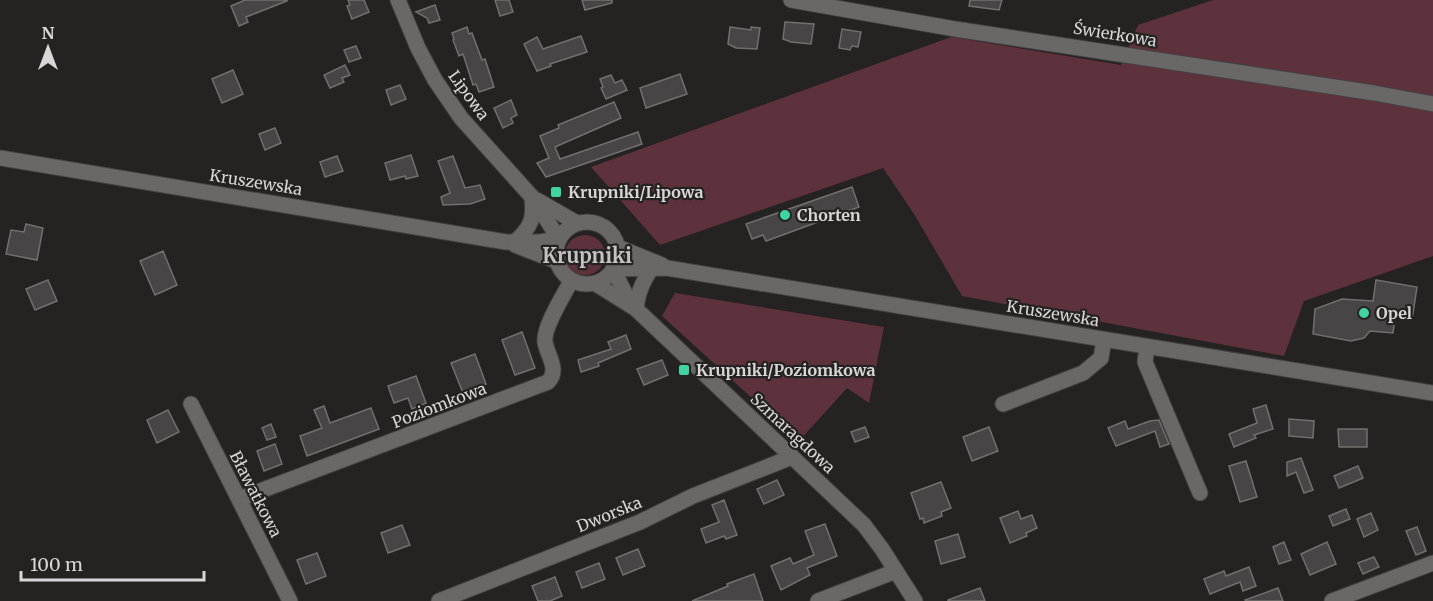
<svg xmlns="http://www.w3.org/2000/svg" width="1433" height="601" font-family="Merriweather,serif">
	<rect width="100%" height="100%" fill="#252222"/>
	<g fill="#5e323c">
		<path d="M1213 0H1433V256L1304 301 1284 356 962 296 914 214 883 168 660 245 591 167 951 37 1121 65 1138 25Z"/>
		<circle cx="585" cy="255" r="20"/>
		<path d="M675 293 884 327 869 403 847 388 799 441 662 316Z"/>
	</g>
	<g fill="#484546" stroke="#726f6f" stroke-width="1.5">
		<path d="M245 0H287V1L246 17 248 22 239 26 231 6Z"/>
		<path d="M348 0H364L369 12 352 19 347 6 350 5Z"/>
		<path d="M495 0H509L513 12 500 16Z"/>
		<path d="M582 0H612V3L585 10Z"/>
		<path d="M970 0H1002L999 10 969 6Z"/>
		<path d="M435 5 440 20 429 23 427 18 416 12Z"/>
		<path d="M785 22 814 24 811 44 791 42 783 39Z"/>
		<path d="M467 27 469 34 472 33 482 60 485 59 494 87 479 92 476 84 473 85 463 54 459 56 453 40 454 39 452 33Z"/>
		<path d="M730 27 751 30V27L760 28 757 49 736 48 728 44Z"/>
		<path d="M842 29 861 32 858 47 852 46 850 50 839 48Z"/>
		<path d="M581 36 587 52 550 64 551 66 537 71 524 44 537 37 543 49Z"/>
		<path d="M356 46 361 58 349 62 344 50Z"/>
		<path d="M345 65 350 75 342 78 344 82 330 88 324 75Z"/>
		<path d="M233 70 243 94 222 103 212 79Z"/>
		<path d="M680 74 687 94 646 108 640 88Z"/>
		<path d="M611 75 615 83 622 80 627 90 606 99 601 88 603 87 600 79Z"/>
		<path d="M400 85 406 99 391 105 386 90Z"/>
		<path d="M511 100 517 115 511 118 513 123 503 128 494 108Z"/>
		<path d="M614 102 621 118 555 147 560 159 638 132 642 144 546 177 537 163 549 158 540 136 559 128 558 125Z"/>
		<path d="M275 128 281 143 265 150 259 134Z"/>
		<path d="M411 155 418 176 406 179 405 176 390 180 385 163Z"/>
		<path d="M337 156 343 171 325 177 320 162Z"/>
		<path d="M453 156 465 188 480 185 485 199 470 204 443 205 441 197 450 193 438 161Z"/>
		<path d="M852 187 859 207 766 241 763 235 752 239 746 224Z"/>
		<path d="M26 224 43 228 37 260 6 254 11 230 24 232Z"/>
		<path d="M163 251 177 285 155 295 140 261Z"/>
		<path d="M48 280 57 301 35 310 26 289Z"/>
		<path d="M1376 280 1417 287 1412 320 1395 317 1393 333 1370 331 1364 338 1351 341 1313 334 1315 309 1342 299 1373 301Z"/>
		<path d="M522 332 535 368 515 375 502 340Z"/>
		<path d="M626 335 631 349 598 363 599 366 581 372 578 360 611 349 608 342Z"/>
		<path d="M475 354 486 384 463 393 451 363Z"/>
		<path d="M662 360 668 375 644 385 637 369Z"/>
		<path d="M416 376 426 403 412 409 408 398 394 403 388 386Z"/>
		<path d="M1266 405 1273 429 1254 435 1256 438 1234 447 1229 434 1257 423 1253 409Z"/>
		<path d="M324 406 330 423 371 408 379 429 307 456 300 436 322 428 314 410Z"/>
		<path d="M168 410 179 432 157 443 147 420Z"/>
		<path d="M1289 419 1314 421 1313 438 1289 436Z"/>
		<path d="M1159 420 1169 444 1160 447 1155 431 1116 446 1108 428 1125 421 1128 429 1150 421Z"/>
		<path d="M271 424 276 437 267 440 262 428Z"/>
		<path d="M865 427 869 437 855 442 851 432Z"/>
		<path d="M989 427 998 451 972 461 963 437Z"/>
		<path d="M1338 429H1367V447H1339Z"/>
		<path d="M275 444 282 464 264 471 257 451Z"/>
		<path d="M1301 458 1313 490 1304 493 1296 472 1287 476V462Z"/>
		<path d="M1246 461 1257 497 1240 502 1229 466Z"/>
		<path d="M1358 466 1363 478 1339 488 1334 476Z"/>
		<path d="M777 480 784 495 764 504 757 489Z"/>
		<path d="M941 482 951 508 941 512 942 516 924 523 923 518 920 519 911 493Z"/>
		<path d="M724 500 737 535 726 539 724 536 706 543 701 529 719 522 712 505Z"/>
		<path d="M1346 509 1350 519 1333 526 1329 516Z"/>
		<path d="M1018 511 1021 519 1032 515 1037 528 1026 533 1027 536 1010 543 1000 518Z"/>
		<path d="M1371 513 1378 530 1364 537 1357 519Z"/>
		<path d="M825 524 837 556 807 568 810 575 781 590 771 566 790 558 793 564 814 555 805 531Z"/>
		<path d="M402 525 410 545 388 553 381 533Z"/>
		<path d="M1417 527 1426 551 1416 555 1406 531Z"/>
		<path d="M958 534 965 557 941 564 935 541Z"/>
		<path d="M1284 542 1291 560 1279 564 1273 547Z"/>
		<path d="M1327 542 1336 564 1310 575 1301 554Z"/>
		<path d="M638 549 645 566 623 575 616 558Z"/>
		<path d="M317 553 326 576 306 584 297 560Z"/>
		<path d="M1374 557 1379 567 1363 574 1358 563Z"/>
		<path d="M599 563 605 579 582 588 576 572Z"/>
		<path d="M1249 567 1256 586 1243 591 1240 582 1210 594 1204 579 1224 571 1226 576Z"/>
		<path d="M754 574 763 601H692L728 586 727 584Z"/>
		<path d="M555 577 562 596 550 601H538L532 586Z"/>
		<path d="M980 588 985 601H948V600Z"/>
		<path d="M1278 588 1283 601H1246L1245 600Z"/>
	</g>
	<g fill="none" stroke-linecap="round" stroke-linejoin="round">
		<defs>
			<g id="minor">
				<path d="M398 0 418 48 435 80 461 118 532 197 559 239"/>
				<path d="M791 0 955 29 1374 93 1433 104"/>
				<path d="M0 158 506 242H540L559 239"/>
				<path d="M537 200 577 223"/>
				<circle cx="587" cy="253" r="31"/>
				<path d="M515 242C532 226 534 219 532 197"/>
				<path d="M515 245 556 261"/>
				<path d="M618 247 662 265"/>
				<path d="M613 269 667 268 1433 393"/>
				<path d="M613 269 631 305"/>
				<path d="M596 284 636 309 864 525 882 549 915 601"/>
				<path d="M636 309C638 293 642 282 652 268"/>
				<path d="M1147 347 1145 362 1200 493"/>
				<path d="M191 404 290 601"/>
				<path d="M1003 404 1083 373 1101 358 1104 340"/>
				<path d="M239 499 548 382C560 370 547 355 545 342 543 327 564 295 571 281"/>
				<path d="M439 601 640 522 693 496 792 457"/>
				<path d="M818 601 896 571"/>
				<path d="M1332 601 1433 563"/>
			</g>
		</defs>
		<use href="#minor" stroke="#434041" stroke-width="17"/>
		<use href="#minor" stroke="#6a6767" stroke-width="15"/>
	</g>
	<g fill="#40d4a2" stroke="#252222" stroke-width="2">
		<rect x="550" y="186" width="12" height="12" rx="3"/>
		<circle cx="785" cy="215" r="6"/>
		<circle cx="1364" cy="313" r="6"/>
		<rect x="678" y="364" width="12" height="12" rx="3"/>
	</g>
	<g text-anchor="middle" dominant-baseline="central" stroke-width="4.5" stroke-linejoin="round" paint-order="stroke">
		<g font-size="16" fill="#d8d6d6" stroke="#252222">
			<text transform="translate(1115 34) rotate(9)">Świerkowa</text>
			<text transform="translate(469 95) rotate(54)">Lipowa</text>
			<text transform="translate(256 182) rotate(9)">Kruszewska</text>
			<text transform="translate(1053 313) rotate(9)">Kruszewska</text>
			<text transform="translate(439 405) rotate(-21)">Poziomkowa</text>
			<text transform="translate(793 433) rotate(43)">Szmaragdowa</text>
			<text transform="translate(256 494) rotate(63)">Bławatkowa</text>
			<text transform="translate(609 514) rotate(-22)">Dworska</text>
		</g>
		<g font-size="16" font-weight="bold" fill="#d8d6d6" stroke="#252222" text-anchor="start">
			<text x="568" y="192">Krupniki/Lipowa</text>
			<text x="797" y="215">Chorten</text>
			<text x="1376" y="313">Opel</text>
			<text x="696" y="370">Krupniki/Poziomkowa</text>
		</g>
		<g font-size="20" font-weight="bold" fill="#c6c2c3" stroke="#252222">
			<text x="587" y="255">Krupniki</text>
		</g>
	</g>
	<g transform="translate(48 48)" stroke="#252222" stroke-width="4.5" paint-order="stroke">
	<path d="M0-4.5L10 22L0 15L-10 22Z" fill="#d8d6d6"/>
	<text y="-9" font-size="16" font-weight="bold" text-anchor="middle" fill="#d8d6d6">N</text>
	</g>
	<path d="M21 571v9h183v-9" fill="none" stroke="#d8d6d6" stroke-width="3"/>
	<text x="30" y="571" font-size="18" fill="#d8d6d6" stroke="#252222" stroke-width="4.5" paint-order="stroke">100 m</text>
</svg>
